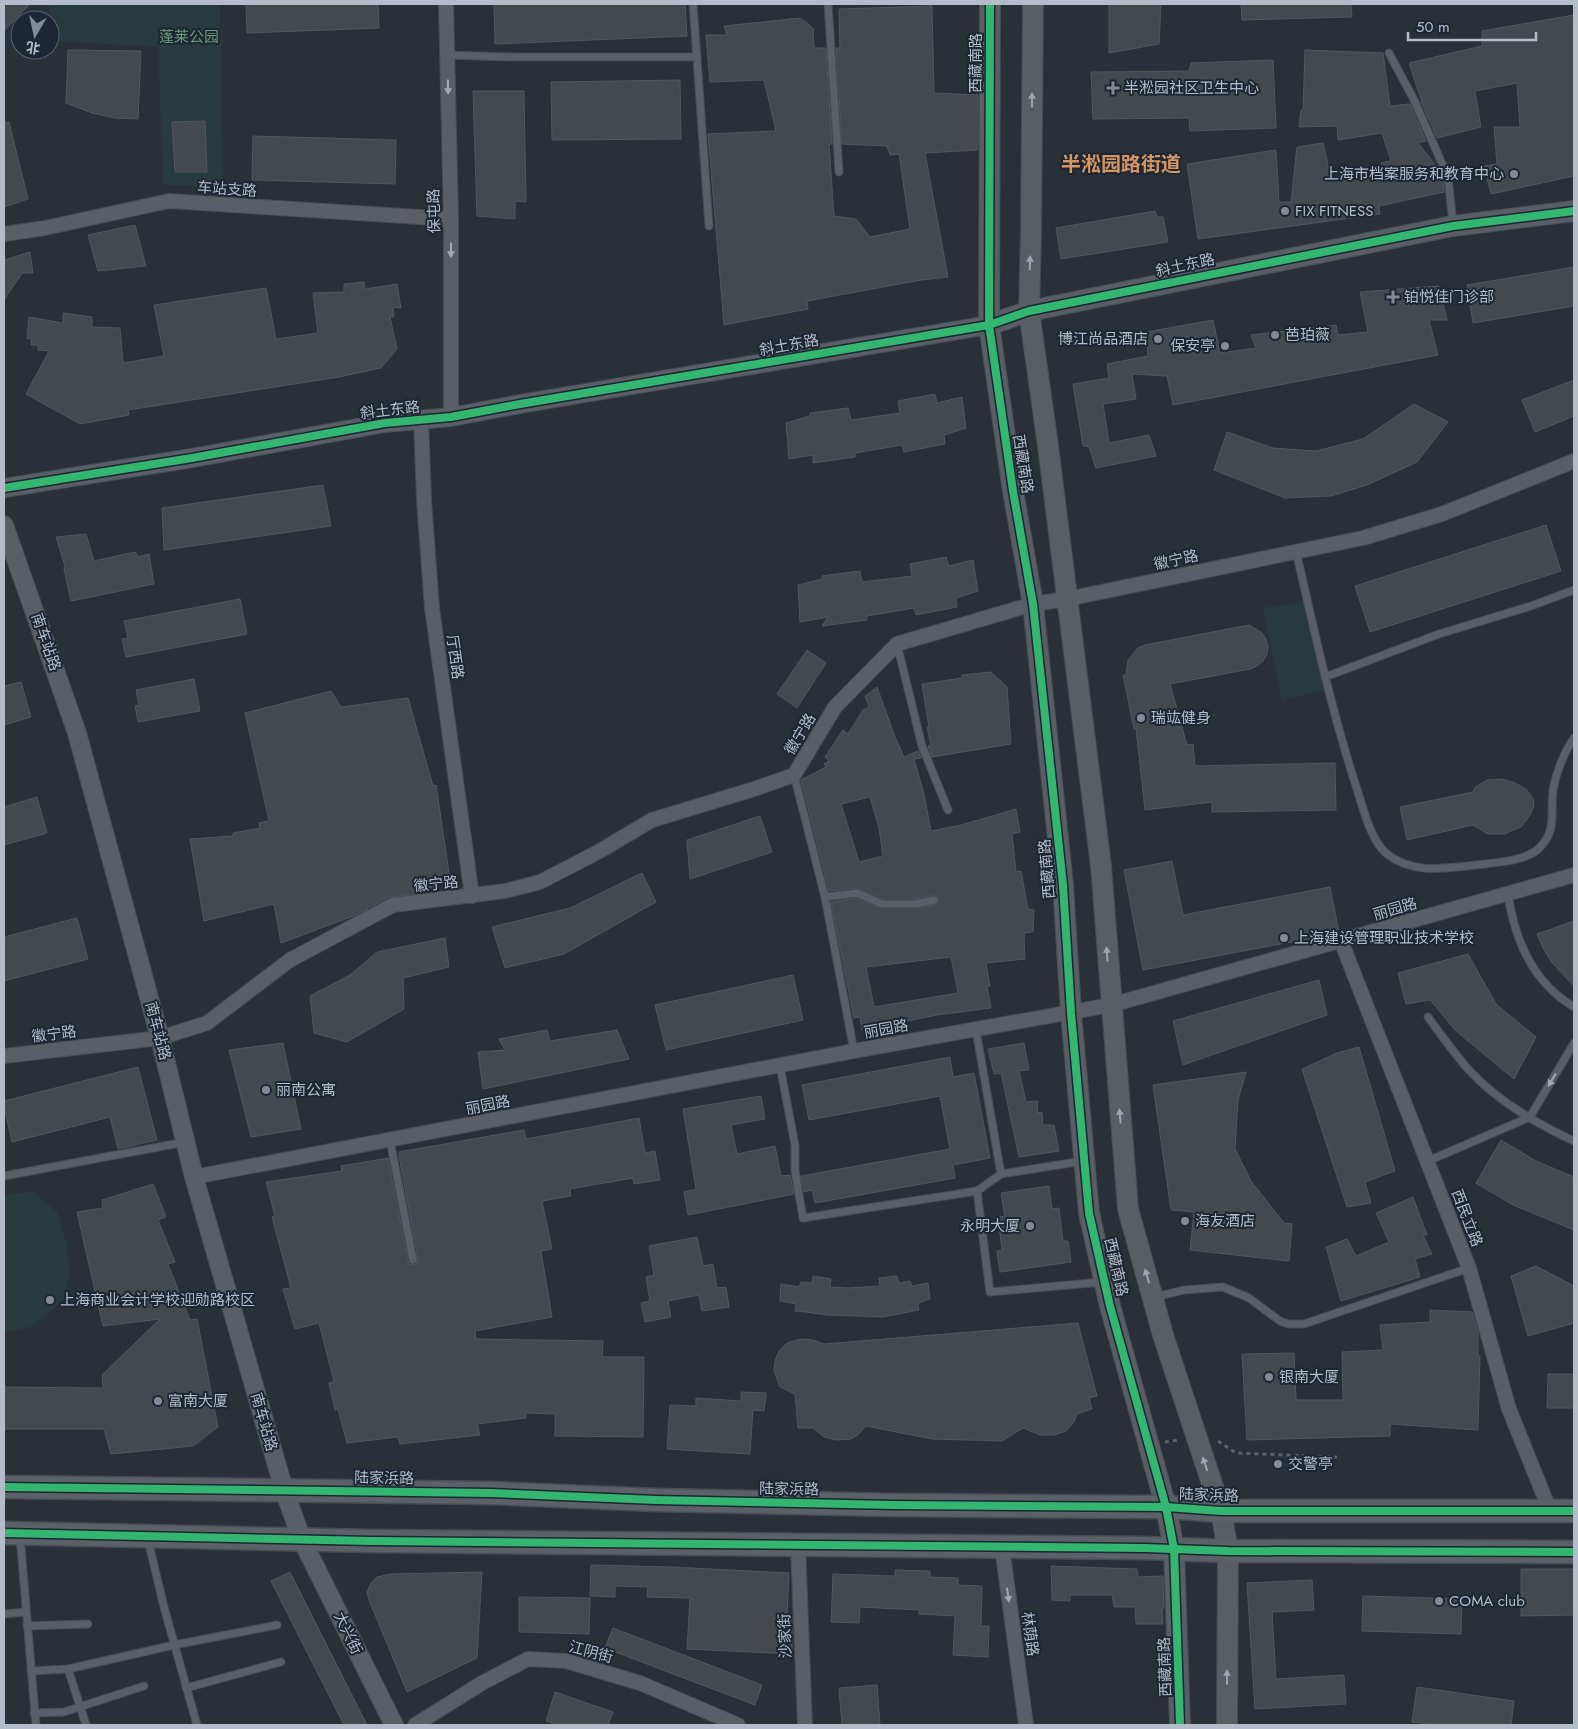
<svg xmlns="http://www.w3.org/2000/svg" width="1578" height="1729" font-family="Jost,'Noto Sans SC',sans-serif">
	<rect width="100%" height="100%" fill="#2a3038"/>
	<g fill="#273a3e">
		<path d="M48 4H220L223 186 163 185 158 47 57 41Z"/>
		<path d="M1308 601 1328 689 1282 700 1263 608Z"/>
		<path d="M33 1192 57 1212 66 1241 70 1270 64 1299 46 1316 30 1327 4 1333V1194Z"/>
	</g>
	<g fill="#444950" stroke="#52575f" fill-rule="evenodd">
		<path d="M4 4H30L4 31Z"/>
		<path d="M246 4H378L379 28 247 33Z"/>
		<path d="M494 4H685L687 36 495 44Z"/>
		<path d="M1109 4H1161L1159 44 1109 53Z"/>
		<path d="M1241 4H1351L1352 17 1242 20Z"/>
		<path d="M932 6 934 93 978 95V150L925 153 948 277 921 280 807 301 808 309 724 325 708 134 776 131 764 80 710 82 706 35H727L724 26 800 18 813 28 814 48H826L832 144H829L834 216 856 219 870 237 910 229 899 154 890 155 887 146 842 144 836 48H840L839 9Z"/>
		<path d="M1574 15V176L1491 194 1484 166 1497 164 1494 127H1520L1517 83 1475 91 1481 127 1437 138 1421 102H1422L1409 63 1482 46V31Z"/>
		<path d="M68 50 141 51 138 119 115 118 92 113 66 103Z"/>
		<path d="M1305 50 1383 53 1390 106 1410 104 1426 141 1418 143 1440 171 1443 178 1444 192 1379 206 1380 214 1198 239 1187 164 1276 150 1279 202H1291L1297 147 1323 143 1331 178 1382 169 1381 163 1391 161 1382 133 1338 140 1337 126 1299 127 1301 110H1303Z"/>
		<path d="M1273 60 1276 128 1190 131 1189 118 1093 119 1091 72 1189 71 1191 63Z"/>
		<path d="M680 80 681 139 552 140 551 82Z"/>
		<path d="M473 91H524L526 202 515 201V219L477 216Z"/>
		<path d="M205 121 207 172H175L172 122Z"/>
		<path d="M9 122 28 199 4 207V123Z"/>
		<path d="M253 136 396 140 395 184 252 180Z"/>
		<path d="M1155 211 1157 217H1163L1168 242 1061 259 1056 228Z"/>
		<path d="M135 225 146 266 98 271 88 235Z"/>
		<path d="M30 252 33 273H22L4 300V260Z"/>
		<path d="M1574 267V306L1473 323 1467 285Z"/>
		<path d="M364 282 365 289 397 284 401 308 393 307 394 317H390L397 349 381 368 339 377 128 410 129 415 80 424 26 394 49 351 38 350V345H31V338L27 339 29 317 63 323V313L92 317V327L120 328 123 363 164 356 154 305 266 288 276 339 318 333 313 293 344 292V284Z"/>
		<path d="M1439 286 1447 320H1429L1438 355 1173 405 1167 376 1132 374 1136 399 1103 404 1109 443 1149 435 1156 456 1096 468 1089 447 1083 446 1073 384 1109 378 1107 364 1148 356 1146 332 1213 320 1220 353 1256 348 1251 335 1336 325 1338 335 1368 332 1360 292Z"/>
		<path d="M1574 380V416L1535 432 1522 400Z"/>
		<path d="M935 394 937 403 962 397 966 428 944 435 945 444 904 452 902 445 855 453V457L813 463V455L789 459 786 423 810 416V413L848 408 851 420 900 413 898 401Z"/>
		<path d="M1414 404 1448 422 1417 462 1367 485 1331 496 1285 498 1214 470 1227 432 1273 448 1316 451 1363 439Z"/>
		<path d="M323 485 331 526 164 550 162 508Z"/>
		<path d="M1546 525 1561 571 1370 632 1355 586Z"/>
		<path d="M86 534 94 561 135 552 138 557 149 554 154 584 71 601 64 569 65 566 56 537Z"/>
		<path d="M946 557 949 566 973 560 978 591 956 598 957 607 916 615 914 608 867 616V620L822 626 828 617 800 622 798 585 822 579V576L860 571 862 582 912 576 910 564Z"/>
		<path d="M240 599 247 634 126 657 122 639 128 638 124 621Z"/>
		<path d="M1249 625 1262 633 1266 639 1268 646 1267 654 1263 661 1257 666 1250 669 1170 684 1187 745 1193 744 1195 766 1335 763 1336 810 1212 812V802L1145 810 1136 729H1134L1123 675H1126L1128 660 1138 648 1145 645Z"/>
		<path d="M807 650 826 663 797 708 777 694Z"/>
		<path d="M991 672 1007 687 1011 744 932 757 928 746 931 745 927 727H929L922 684 962 678V675Z"/>
		<path d="M194 679 200 711 138 722 135 706 139 705 136 690Z"/>
		<path d="M21 682 31 717 4 725V686Z"/>
		<path d="M877 687 895 737 904 757 918 751 921 758 914 759 924 794 931 831 961 825 1016 809 1020 832 1012 834 1016 872 1021 871 1028 909 1034 910 1033 932 1024 933 1025 959 986 963 990 986 987 987 991 1008 937 1015 862 1030 860 1017 854 1018 831 902 856 898 882 909H916L935 905 939 901 938 897 935 895 915 899H883L857 888 829 891 801 780 826 767 824 764 829 761 825 757 843 730 848 734 863 710 869 707 865 696ZM870 797 879 828 883 856 859 862 841 804ZM951 957 958 993 874 1007 866 967Z"/>
		<path d="M331 691 341 707 408 698 433 786 436 785 450 880 414 894 389 897 356 915 281 943 274 904 204 921 190 839 233 836V833L260 828 259 823 269 821 245 713Z"/>
		<path d="M1501 779 1515 783 1527 790 1533 799 1534 806 1530 815 1521 827 1504 834H1488L1473 825 1407 840 1400 807 1473 792 1475 787 1487 780Z"/>
		<path d="M37 797 47 833 4 845V807Z"/>
		<path d="M760 816 772 852 690 879 687 840Z"/>
		<path d="M1172 861 1183 915 1330 887 1339 932 1323 936 1143 970 1124 870Z"/>
		<path d="M642 873 656 902 564 954 505 968 492 927 570 908Z"/>
		<path d="M77 918 88 959 4 981V937Z"/>
		<path d="M1574 921V986L1553 964 1544 950 1537 934Z"/>
		<path d="M445 938 449 967 403 978 404 1009 347 1042 314 1033 310 996 350 975 377 952Z"/>
		<path d="M1468 954 1496 1004 1536 1037 1514 1079 1456 1031 1430 1000 1406 1004 1398 973Z"/>
		<path d="M793 975 803 1020 666 1050 655 1005Z"/>
		<path d="M1319 980 1327 1015 1183 1065 1173 1021Z"/>
		<path d="M547 1030 550 1041 617 1030 629 1059 483 1089 478 1052 505 1050 499 1039Z"/>
		<path d="M283 1043 301 1129 251 1137 229 1050Z"/>
		<path d="M1024 1043 1029 1070 1019 1071 1026 1102 1038 1101 1037 1113 1042 1112 1043 1125H1054L1059 1151 1019 1157 1001 1073 994 1074 988 1049Z"/>
		<path d="M1359 1047 1395 1171 1365 1182 1371 1203 1347 1207 1302 1069 1337 1053Z"/>
		<path d="M950 1057 953 1077 974 1073 990 1158 953 1165 955 1178 815 1203 812 1190 804 1192 801 1176 950 1149 940 1096 809 1120 802 1085Z"/>
		<path d="M138 1067 157 1140 118 1149 110 1117 12 1142 4 1107V1101Z"/>
		<path d="M1246 1072 1238 1100 1235 1149 1251 1181 1284 1223 1292 1224 1289 1261 1190 1250 1194 1212 1171 1210 1153 1085Z"/>
		<path d="M761 1096 765 1119 731 1125 737 1154 775 1146 781 1176 790 1175 794 1194 688 1215 684 1192 696 1189 683 1109Z"/>
		<path d="M639 1118 645 1153 655 1151 660 1180 634 1184 633 1178 570 1189 571 1196 542 1201 552 1249 541 1251 552 1317 475 1331 476 1339 603 1341 602 1357H644L643 1437 555 1436V1414L526 1413V1418L477 1424 480 1435 400 1444 398 1437 347 1443 338 1409 335 1410 329 1383 334 1382 319 1323 295 1329 283 1289 291 1288 272 1217 275 1216 266 1182 342 1171 341 1166 388 1158 408 1261 409 1264 414 1265 417 1264 418 1259 399 1156V1152L524 1130 526 1139Z"/>
		<path d="M1501 1140 1536 1161 1574 1177V1230L1513 1205 1476 1183Z"/>
		<path d="M153 1184 166 1217 158 1220 175 1262 168 1264 190 1320 197 1319 218 1427 193 1446 111 1454 104 1429H4V1387L103 1388 102 1375 160 1319 103 1326 77 1212 103 1208 102 1200Z"/>
		<path d="M1049 1186 1052 1209 1059 1208 1063 1241H1068L1071 1262 1000 1272 997 1251 1002 1250 998 1217 1005 1216 1001 1193Z"/>
		<path d="M1413 1197 1427 1235H1423L1432 1254 1415 1259 1420 1277 1341 1301 1326 1247 1347 1239 1356 1256 1389 1242 1376 1213Z"/>
		<path d="M697 1237 703 1266 713 1264 717 1288 726 1287 729 1307 702 1311 699 1295 668 1301 671 1317 645 1322 641 1303 650 1301 646 1277 654 1275 649 1246Z"/>
		<path d="M1536 1266 1574 1286V1323L1528 1336 1511 1276Z"/>
		<path d="M813 1276 831 1279 830 1287 850 1288 880 1286 879 1278 897 1276 899 1283 910 1281 912 1286 928 1283 930 1299 918 1303 919 1310 883 1317 827 1315 806 1312 795 1311 796 1304 780 1301 781 1284 799 1287 801 1282 812 1283Z"/>
		<path d="M1430 1310 1472 1312 1478 1332V1356H1480L1478 1430 1390 1424V1436L1247 1440 1242 1354 1294 1353 1296 1400H1343L1342 1352 1383 1350 1380 1325 1430 1322Z"/>
		<path d="M1078 1323 1097 1396 1089 1398 1092 1409 1077 1414 1074 1422 1066 1431 1054 1435H1040L1023 1428 1002 1441 932 1439 866 1426 858 1435 851 1439 836 1440 824 1437 813 1428H798L795 1394 780 1387 774 1371 775 1361 779 1351 787 1343 801 1339 813 1340 824 1344Z"/>
		<path d="M1548 1374H1574V1408H1547Z"/>
		<path d="M741 1392 766 1393 764 1411 753 1410 750 1454 667 1449 670 1405 696 1406V1398L741 1401Z"/>
		<path d="M591 1565 672 1567 789 1573 787 1615 792 1616V1654L687 1649 690 1598 647 1597 648 1587 615 1586V1597L590 1596Z"/>
		<path d="M1051 1566 1137 1569 1138 1577 1163 1576 1164 1608 1162 1609 1163 1624H1136L1135 1607H1114L1112 1595H1070V1601L1052 1600Z"/>
		<path d="M1521 1569H1574V1615L1521 1616Z"/>
		<path d="M895 1570 930 1571V1577L958 1578V1585L982 1586 981 1626H989L988 1657 953 1655 955 1616 919 1614V1610L860 1607 859 1623 831 1622 833 1574 895 1576Z"/>
		<path d="M290 1572 367 1725H344L271 1581Z"/>
		<path d="M482 1572 477 1658 407 1692 369 1600 367 1592 371 1583 377 1577 391 1574Z"/>
		<path d="M1312 1580 1314 1610 1272 1612 1276 1679 1344 1675 1346 1704 1255 1709 1247 1583Z"/>
		<path d="M1363 1596 1462 1599 1461 1634 1362 1631Z"/>
		<path d="M519 1597 590 1598 589 1634 519 1632Z"/>
		<path d="M613 1628 762 1685 755 1705 605 1648Z"/>
		<path d="M877 1685 880 1725H842L839 1688Z"/>
		<path d="M1417 1687 1514 1701 1511 1725H1438L1412 1722Z"/>
		<path d="M555 1692 613 1712 608 1725H558L546 1721Z"/>
	</g>
	<g fill="none" stroke-linecap="round" stroke-linejoin="round">
		<defs>
			<g id="service">
				<path d="M693 4 709 226"/>
				<path d="M828 4 839 172"/>
				<path d="M1389 53 1414 100 1448 177 1453 224"/>
				<path d="M447 55 514 57H697"/>
				<path d="M1296 551C1314 630 1331 709 1356 786 1363 807 1370 840 1387 854 1411 873 1440 869 1467 866 1487 863 1521 863 1537 850 1558 832 1550 813 1553 790 1556 773 1564 752 1574 738"/>
				<path d="M897 644 922 746 948 810"/>
				<path d="M1325 677 1439 634 1531 606 1574 590"/>
				<path d="M794 775 825 897 854 1051"/>
				<path d="M1508 895C1515 940 1533 983 1574 1007"/>
				<path d="M825 897 857 893 882 904H916L934 900"/>
				<path d="M1428 1017C1441 1035 1454 1053 1468 1069 1496 1100 1537 1124 1574 1141"/>
				<path d="M976 1030 1001 1174"/>
				<path d="M780 1066 795 1145V1171L803 1218 977 1191"/>
				<path d="M390 1140 413 1260"/>
				<path d="M1083 1161 1001 1174 977 1191 990 1292 1102 1282"/>
				<path d="M1428 1161 1530 1117 1574 1043"/>
				<path d="M4 1176 185 1142"/>
				<path d="M1155 1297 1184 1290 1223 1287 1249 1298 1280 1321 1288 1324H1304L1469 1268"/>
				<path d="M20 1536 36 1725"/>
				<path d="M148 1540 164 1607 197 1725"/>
				<path d="M4 1614 26 1612"/>
				<path d="M27 1626 88 1624"/>
				<path d="M68 1669 86 1725"/>
				<path d="M31 1671 68 1669 174 1645 277 1625"/>
				<path d="M186 1688 281 1662"/>
				<path d="M34 1713 64 1712 144 1686"/>
			</g>
			<g id="minor">
				<path d="M446 4 451 219V417"/>
				<path d="M4 234 45 228 169 201 451 219"/>
				<path d="M421 420 424 500 432 608 472 896"/>
				<path d="M1341 941 1469 1268 1509 1409 1550 1511"/>
				<path d="M4 1056 160 1038 207 1023 290 960 393 905 505 891 540 882 598 852 652 820 751 790 794 775 835 707 897 644 1033 604 1067 599 1363 538 1442 514 1574 461"/>
				<path d="M194 1177 854 1051 1111 1005 1574 875"/>
				<path d="M798 1546 805 1725"/>
				<path d="M1002 1547 1026 1725"/>
				<path d="M415 1725 482 1683 528 1659 566 1661 640 1683 738 1725"/>
			</g>
			<g id="tertiary">
				<path d="M4 488 192 458 385 423 451 417 520 404 989 325"/>
				<path d="M4 525 77 733 160 1038 194 1177 284 1490 302 1540 394 1725"/>
			</g>
			<g id="secondary">
				<path d="M990 4 989 325 1013 491 1033 604 1063 885 1071 1013 1089 1213 1110 1306 1166 1507 1174 1549 1180 1725"/>
				<path d="M1033 4 1031 233 1029 311 1048 446 1101 866 1128 1209 1163 1335 1221 1511 1228 1551 1227 1725"/>
				<path d="M989 325 1029 311 1453 226 1574 211"/>
			</g>
			<g id="primary">
				<path d="M4 1487 490 1493 656 1500 894 1505 1166 1507 1221 1511H1574"/>
				<path d="M4 1533 371 1541 1145 1548 1228 1551 1574 1552"/>
			</g>
		</defs>
		<use href="#service" stroke="#484c53" stroke-width="9"/>
		<use href="#minor" stroke="#484c53" stroke-width="16"/>
		<use href="#tertiary" stroke="#484c53" stroke-width="20"/>
		<use href="#secondary" stroke="#484c53" stroke-width="22"/>
		<use href="#primary" stroke="#484c55" stroke-width="25"/>
		<g stroke="#5d636a" stroke-width="3" stroke-dasharray="4 4" stroke-linecap="butt">
			<path d="M1218 1441 1236 1453 1337 1457"/>
			<path d="M1165 1442 1179 1440"/>
		</g>
		<use href="#service" stroke="#5a5e66" stroke-width="7"/>
		<use href="#minor" stroke="#5a5e66" stroke-width="14"/>
		<use href="#tertiary" stroke="#5a5e66" stroke-width="18"/>
		<use href="#secondary" stroke="#595d64" stroke-width="20"/>
		<use href="#primary" stroke="#5c6168" stroke-width="22"/>
		<defs>
			<g id="cycleway">
				<path d="M990 4 989 325 1013 491 1033 604 1063 885 1071 1013 1089 1213 1110 1306 1166 1507 1174 1549 1180 1725"/>
				<path d="M4 488 192 458 385 423 451 417 520 404 989 325 1029 311 1453 226 1574 211"/>
				<path d="M4 1487 490 1493 656 1500 894 1505 1166 1507 1221 1511H1574"/>
				<path d="M4 1533 371 1541 1145 1548 1228 1551 1574 1552"/>
			</g>
		</defs>
		<use href="#cycleway" stroke="#1d2633" stroke-width="11"/>
		<use href="#cycleway" stroke="#33b770" stroke-width="8"/>
	</g>
	<defs><path id="oneway-solid" d="M-6-.8H1V-3.2L6.5 0L1 3.2V.8H-6Z" transform="scale(1.25)"/></defs>
	<g fill="#a2a9b5">
		<use href="#oneway-solid" transform="translate(448 87) rotate(89)"/>
		<use href="#oneway-solid" transform="translate(451 250) rotate(90)"/>
		<use href="#oneway-solid" transform="translate(1552 1080) rotate(121)"/>
		<use href="#oneway-solid" transform="translate(1008 1595) rotate(82)"/>
	</g>
	<g fill="#9da4b0">
		<use href="#oneway-solid" transform="translate(1032 100) rotate(-90)"/>
		<use href="#oneway-solid" transform="translate(1030 263) rotate(-88)"/>
		<use href="#oneway-solid" transform="translate(1107 954) rotate(-94)"/>
		<use href="#oneway-solid" transform="translate(1120 1116) rotate(-95)"/>
		<use href="#oneway-solid" transform="translate(1147 1276) rotate(-106)"/>
		<use href="#oneway-solid" transform="translate(1205 1464) rotate(-108)"/>
		<use href="#oneway-solid" transform="translate(1227 1677) rotate(-90)"/>
	</g>
	<g fill="#848b96" stroke="#1d2633" stroke-width="2">
		<path d="M1110.5 80.5h5v5h5v5h-5v5h-5v-5h-5v-5h5z"/>
		<circle cx="1514" cy="174" r="5"/>
		<circle cx="1285" cy="211" r="5"/>
		<path d="M1390.5 289.5h5v5h5v5h-5v5h-5v-5h-5v-5h5z"/>
		<circle cx="1275" cy="335" r="5"/>
		<circle cx="1158" cy="339" r="5"/>
		<circle cx="1225" cy="346" r="5"/>
		<circle cx="1141" cy="718" r="5"/>
		<circle cx="1284" cy="938" r="5"/>
		<circle cx="266" cy="1090" r="5"/>
		<circle cx="1185" cy="1221" r="5"/>
		<circle cx="1030" cy="1226" r="5"/>
		<circle cx="50" cy="1300" r="5"/>
		<circle cx="1269" cy="1377" r="5"/>
		<circle cx="158" cy="1401" r="5"/>
		<circle cx="1278" cy="1464" r="5"/>
		<circle cx="1439" cy="1601" r="5"/>
	</g>
	<g text-anchor="middle" dominant-baseline="central" stroke-width="4" stroke-linejoin="round" paint-order="stroke">
		<g font-size="15" fill="#6b9a76" stroke="#1d2633">
			<text x="189" y="37">蓬莱公园</text>
		</g>
		<g font-size="15" fill="#b4bcc9" stroke="#1d2633">
			<text transform="translate(976 63) rotate(-90)">西藏南路</text>
			<text transform="translate(227 189) rotate(4)">车站支路</text>
			<text transform="translate(434 211) rotate(-91)">保屯路</text>
			<text transform="translate(1185 265) rotate(-12)">斜土东路</text>
			<text transform="translate(789 345) rotate(-10)">斜土东路</text>
			<text transform="translate(390 410) rotate(-7)">斜土东路</text>
			<text transform="translate(1023 464) rotate(81)">西藏南路</text>
			<text transform="translate(1176 560) rotate(-12)">徽宁路</text>
			<text transform="translate(46 642) rotate(71)">南车站路</text>
			<text transform="translate(455 657) rotate(82)">厅西路</text>
			<text transform="translate(800 734) rotate(-59)">徽宁路</text>
			<text transform="translate(1047 869) rotate(-95)">西藏南路</text>
			<text transform="translate(436 884) rotate(-6)">徽宁路</text>
			<text transform="translate(1395 909) rotate(-16)">丽园路</text>
			<text transform="translate(886 1029) rotate(-10)">丽园路</text>
			<text transform="translate(158 1031) rotate(75)">南车站路</text>
			<text transform="translate(54 1034) rotate(-7)">徽宁路</text>
			<text transform="translate(488 1105) rotate(-11)">丽园路</text>
			<text transform="translate(1467 1218) rotate(69)">西民立路</text>
			<text transform="translate(1116 1267) rotate(77)">西藏南路</text>
			<text transform="translate(264 1422) rotate(74)">南车站路</text>
			<text transform="translate(384 1478) rotate(1)">陆家浜路</text>
			<text transform="translate(789 1489) rotate(1)">陆家浜路</text>
			<text transform="translate(1209 1495) rotate(2)">陆家浜路</text>
			<text transform="translate(348 1633) rotate(64)">大兴街</text>
			<text transform="translate(1030 1634) rotate(82)">林荫路</text>
			<text transform="translate(785 1636) rotate(-92)">沙家街</text>
			<text transform="translate(591 1652) rotate(15)">江阴街</text>
			<text transform="translate(1165 1667) rotate(-92)">西藏南路</text>
		</g>
		<g font-size="15" fill="#b4bcc9" stroke="#1d2633" text-anchor="start">
			<text x="1124" y="88">半淞园社区卫生中心</text>
			<text x="1504" y="174" text-anchor="end">上海市档案服务和教育中心</text>
			<text x="1295" y="211">FIX FITNESS</text>
			<text x="1404" y="297">铂悦佳门诊部</text>
			<text x="1285" y="335">芭珀薇</text>
			<text x="1148" y="339" text-anchor="end">博江尚品酒店</text>
			<text x="1215" y="346" text-anchor="end">保安亭</text>
			<text x="1151" y="718">瑞竑健身</text>
			<text x="1294" y="938">上海建设管理职业技术学校</text>
			<text x="276" y="1090">丽南公寓</text>
			<text x="1195" y="1221">海友酒店</text>
			<text x="1020" y="1226" text-anchor="end">永明大厦</text>
			<text x="60" y="1300">上海商业会计学校迎勋路校区</text>
			<text x="1279" y="1377">银南大厦</text>
			<text x="168" y="1401">富南大厦</text>
			<text x="1288" y="1464">交警亭</text>
			<text x="1449" y="1601">COMA club</text>
		</g>
		<g font-size="20" font-weight="bold" fill="#d59563" stroke="#1d2633">
			<text x="1121" y="164">半淞园路街道</text>
		</g>
	</g>
	<rect width="1578" height="1729" fill="none" stroke="#b4bcc9" stroke-width="10"/>
	<g transform="translate(35 35) rotate(189)"><circle r="24" fill="#1d2633" stroke="#59626f"/>
	<path d="M0-4L9 19L0 12L-9 19Z" fill="#848b96"/>
	<text y="-8" font-size="14" font-weight="bold" text-anchor="middle" fill="#b4bcc9">北</text>
	</g>
	<path d="M1408 32v8h128v-8" fill="none" stroke="#b4bcc9" stroke-width="2.5"/>
	<text x="1416" y="32" font-size="15" fill="#b4bcc9" stroke="#1d2633" stroke-width="4" paint-order="stroke">50 m</text>
</svg>
